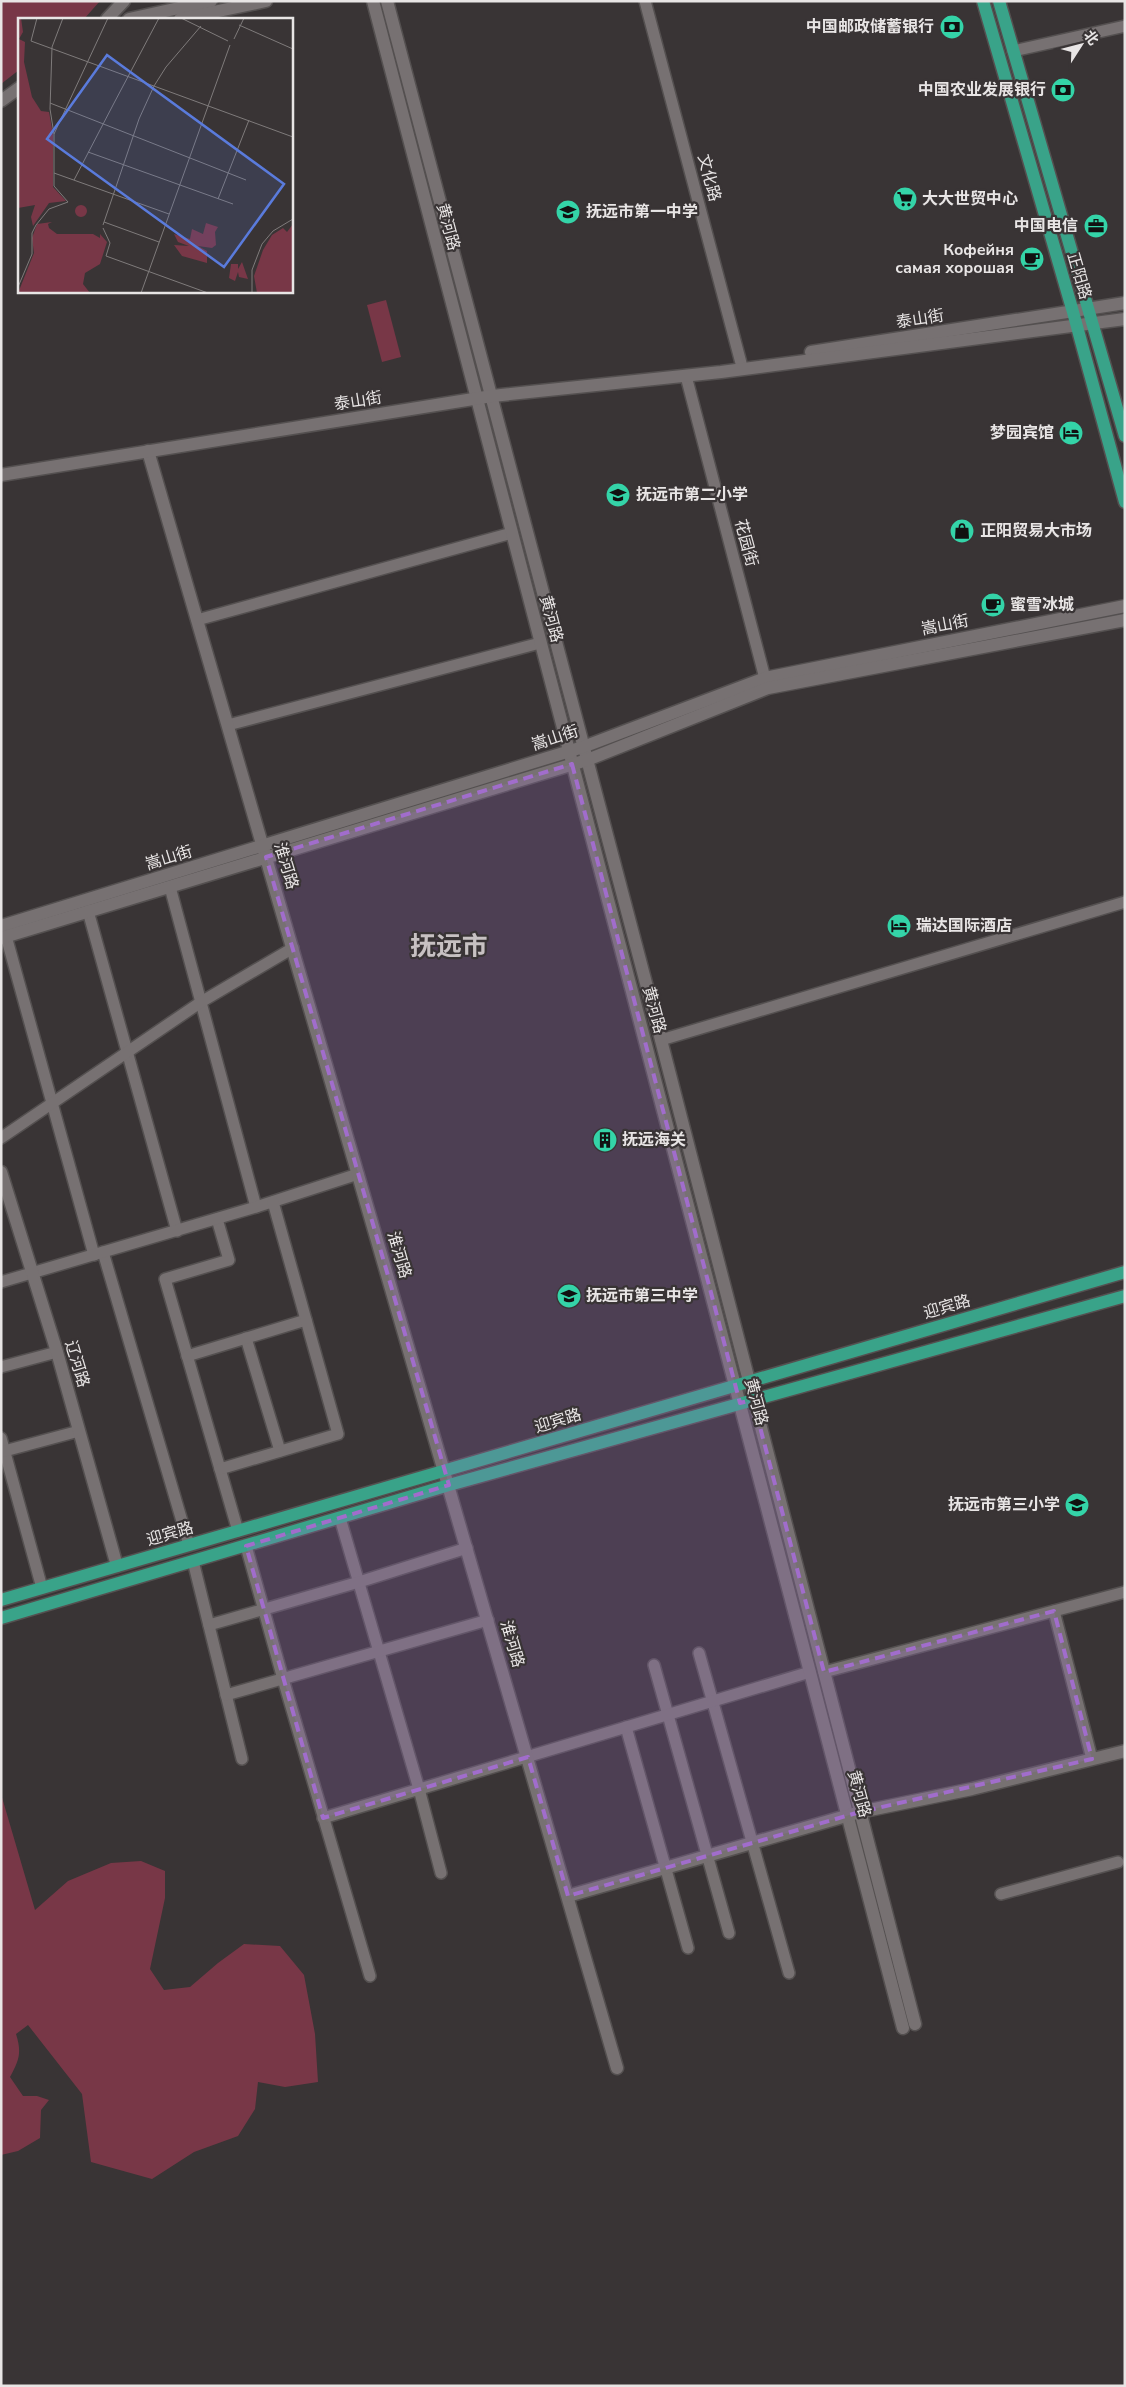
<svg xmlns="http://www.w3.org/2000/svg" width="1126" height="2387" font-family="'Nunito Sans','Noto Sans SC',sans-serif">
	<rect width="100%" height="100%" fill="#393435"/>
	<g fill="#783747">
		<path d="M1 1H100L84 19H19V70L1 84Z"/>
		<path d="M386 300 401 357 382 362 367 305Z"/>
		<path d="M1 1794 35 1910 68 1881 111 1863 141 1861 165 1871V1898L150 1969 164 1990 190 1987 218 1963 244 1944 280 1946 304 1975 315 2034 318 2082 285 2087 258 2082 255 2109 238 2136 194 2152 152 2179 91 2162 82 2094 28 2025 16 2034C22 2053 19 2060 10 2077L23 2096H37L49 2100 41 2110 40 2138 18 2151 1 2155Z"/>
	</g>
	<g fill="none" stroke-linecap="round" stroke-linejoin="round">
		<defs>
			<g id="street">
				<path d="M645 1 741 363"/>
				<path d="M1013 51 1125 26"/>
				<path d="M686 376 767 686"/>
				<path d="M197 620 512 533"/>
				<path d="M228 725 540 643"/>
				<path d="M170 887 256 1207"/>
				<path d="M88 911 177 1231"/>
				<path d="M6 936 94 1255"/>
				<path d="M661 1040 1125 902"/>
				<path d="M1 1138 201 1002 293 948"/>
				<path d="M217 1219 229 1260 165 1279 238 1531"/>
				<path d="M103 1252 189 1545"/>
				<path d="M1 1282 256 1207 358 1174"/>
				<path d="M246 1338 280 1451"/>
				<path d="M187 1356 306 1320"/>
				<path d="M1 1367 57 1352"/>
				<path d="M1 1438 42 1588"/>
				<path d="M1 1452 79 1431"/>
				<path d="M220 1469 338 1434 273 1202"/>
				<path d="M340 1518 419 1789 441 1873"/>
				<path d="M246 1546 283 1679 370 1976"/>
				<path d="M193 1561 242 1759"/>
				<path d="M1054 1611 1092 1759"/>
				<path d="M209 1625 359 1582 467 1548"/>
				<path d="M699 1653 789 1973"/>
				<path d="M654 1665 729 1933"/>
				<path d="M824 1672 1125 1592"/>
				<path d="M226 1695 488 1620"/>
				<path d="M626 1727 688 1948"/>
				<path d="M323 1818 810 1672"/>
				<path d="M1001 1894 1118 1862"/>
			</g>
			<g id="secondary">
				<path d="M373 1 903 2028"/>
				<path d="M387 1 661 1040 915 2024"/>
				<path d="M107 19 124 1"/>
				<path d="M129 19 211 1"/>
				<path d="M180 19 266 1"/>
				<path d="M1 101 19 88"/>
				<path d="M811 352 1125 303"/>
				<path d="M148 451 617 2068"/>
				<path d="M1 475 492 396 721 372 1125 319"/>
				<path d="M1 926 583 747 765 678 1125 606"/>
				<path d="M1 938 587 760 768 688 1125 620"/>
				<path d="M1 1172 57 1352 117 1566"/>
				<path d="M568 1896 860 1812 972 1789 1125 1751"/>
			</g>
			<g id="primary">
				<path d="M983 1 1073 312 1125 502"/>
				<path d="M999 1 1125 436"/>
				<path d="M1 1600 1125 1272"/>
				<path d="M1 1618 449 1485 1125 1296"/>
			</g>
		</defs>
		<use href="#street" stroke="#545050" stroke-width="14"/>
		<use href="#secondary" stroke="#545050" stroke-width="15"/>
		<use href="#primary" stroke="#545050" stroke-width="15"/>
		<use href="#street" stroke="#777172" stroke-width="11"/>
		<use href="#secondary" stroke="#777172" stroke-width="12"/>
		<use href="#primary" stroke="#39a389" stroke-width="12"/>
	</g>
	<path fill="#a16dcc" fill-opacity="0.2" stroke="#a16dcc" stroke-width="4" stroke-dasharray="10 6" stroke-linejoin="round" d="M572 764 740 1403 753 1400 824 1672 1054 1611 1092 1759 860 1812 568 1896 528 1757 323 1818 246 1546 449 1485 266 857Z"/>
	<defs>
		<symbol id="bank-disc" viewBox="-11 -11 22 22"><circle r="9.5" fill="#34d4a8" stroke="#393435"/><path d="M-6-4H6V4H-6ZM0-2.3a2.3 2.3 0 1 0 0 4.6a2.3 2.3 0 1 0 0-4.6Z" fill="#111"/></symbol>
		<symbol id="supermarket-disc" viewBox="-11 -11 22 22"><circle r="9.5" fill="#34d4a8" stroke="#393435"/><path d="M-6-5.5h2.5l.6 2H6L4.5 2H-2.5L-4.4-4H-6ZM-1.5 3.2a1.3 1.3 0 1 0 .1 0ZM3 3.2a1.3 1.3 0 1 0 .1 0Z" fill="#111"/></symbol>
		<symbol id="school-disc" viewBox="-11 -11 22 22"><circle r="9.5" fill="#34d4a8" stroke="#393435"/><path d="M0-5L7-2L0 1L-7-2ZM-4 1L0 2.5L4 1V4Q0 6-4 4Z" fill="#111"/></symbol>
		<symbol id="office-disc" viewBox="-11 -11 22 22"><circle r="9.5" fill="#34d4a8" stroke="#393435"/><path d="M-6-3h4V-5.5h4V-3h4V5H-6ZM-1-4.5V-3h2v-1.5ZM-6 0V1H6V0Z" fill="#111"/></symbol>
		<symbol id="cafe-disc" viewBox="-11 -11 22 22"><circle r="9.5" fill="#34d4a8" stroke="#393435"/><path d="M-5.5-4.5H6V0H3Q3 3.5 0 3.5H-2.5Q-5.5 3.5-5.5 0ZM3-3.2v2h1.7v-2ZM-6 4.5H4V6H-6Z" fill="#111"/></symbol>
		<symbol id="hotel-disc" viewBox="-11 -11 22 22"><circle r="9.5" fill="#34d4a8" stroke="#393435"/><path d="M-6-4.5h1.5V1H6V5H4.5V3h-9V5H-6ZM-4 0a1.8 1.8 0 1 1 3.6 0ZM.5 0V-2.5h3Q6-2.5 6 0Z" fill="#111"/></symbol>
		<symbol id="shop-disc" viewBox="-11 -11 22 22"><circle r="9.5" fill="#34d4a8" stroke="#393435"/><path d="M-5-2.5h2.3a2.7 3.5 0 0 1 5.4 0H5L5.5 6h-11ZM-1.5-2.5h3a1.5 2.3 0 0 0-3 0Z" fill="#111"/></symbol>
		<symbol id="building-disc" viewBox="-11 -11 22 22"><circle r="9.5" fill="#34d4a8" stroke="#393435"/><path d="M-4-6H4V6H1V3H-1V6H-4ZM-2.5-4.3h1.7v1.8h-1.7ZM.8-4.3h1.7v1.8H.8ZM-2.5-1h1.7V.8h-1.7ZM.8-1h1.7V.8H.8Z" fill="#111"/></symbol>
	</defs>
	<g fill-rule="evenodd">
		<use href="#bank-disc" x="938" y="13" width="28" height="28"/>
		<use href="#bank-disc" x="1049" y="76" width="28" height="28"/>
		<use href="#supermarket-disc" x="891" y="185" width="28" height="28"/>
		<use href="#school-disc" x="554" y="198" width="28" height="28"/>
		<use href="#office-disc" x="1082" y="212" width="28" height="28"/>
		<use href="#cafe-disc" x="1018" y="245" width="28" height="28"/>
		<use href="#hotel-disc" x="1057" y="419" width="28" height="28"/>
		<use href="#school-disc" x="604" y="481" width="28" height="28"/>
		<use href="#shop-disc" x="948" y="517" width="28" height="28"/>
		<use href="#cafe-disc" x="979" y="591" width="28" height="28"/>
		<use href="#hotel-disc" x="885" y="912" width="28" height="28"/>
		<use href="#building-disc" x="591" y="1126" width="28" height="28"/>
		<use href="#school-disc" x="555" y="1282" width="28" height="28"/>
		<use href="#school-disc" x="1063" y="1491" width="28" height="28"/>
	</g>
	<g text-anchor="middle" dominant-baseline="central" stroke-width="4.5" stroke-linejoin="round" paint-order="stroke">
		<g font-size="16" font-weight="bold" fill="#e8e5e5" stroke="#393435" text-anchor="start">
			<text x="934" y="27" text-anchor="end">中国邮政储蓄银行</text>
			<text x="1046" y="90" text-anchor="end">中国农业发展银行</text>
			<text x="922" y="199">大大世贸中心</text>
			<text x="586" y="212">抚远市第一中学</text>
			<text x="1078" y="226" text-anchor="end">中国电信</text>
			<text x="1014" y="250" text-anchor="end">Кофейня<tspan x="1014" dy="18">самая хорошая</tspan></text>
			<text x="1054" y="433" text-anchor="end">梦园宾馆</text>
			<text x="636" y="495">抚远市第二小学</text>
			<text x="980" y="531">正阳贸易大市场</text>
			<text x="1010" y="605">蜜雪冰城</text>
			<text x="916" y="926">瑞达国际酒店</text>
			<text x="622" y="1140">抚远海关</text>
			<text x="586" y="1296">抚远市第三中学</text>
			<text x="1060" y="1505" text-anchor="end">抚远市第三小学</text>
		</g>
		<g font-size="16" fill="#e8e5e5" stroke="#393435">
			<text transform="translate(709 178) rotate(75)">文化路</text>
			<text transform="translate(448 227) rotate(75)">黄河路</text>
			<text transform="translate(1079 276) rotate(74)">正阳路</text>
			<text transform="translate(920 319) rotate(-9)">泰山街</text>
			<text transform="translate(358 401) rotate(-9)">泰山街</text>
			<text transform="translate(746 543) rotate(75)">花园街</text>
			<text transform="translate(551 619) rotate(75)">黄河路</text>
			<text transform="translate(945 625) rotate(-11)">嵩山街</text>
			<text transform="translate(555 738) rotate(-18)">嵩山街</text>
			<text transform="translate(169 858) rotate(-17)">嵩山街</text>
			<text transform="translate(286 866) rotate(73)">淮河路</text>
			<text transform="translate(654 1010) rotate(75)">黄河路</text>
			<text transform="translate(399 1255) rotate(74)">淮河路</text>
			<text transform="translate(947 1307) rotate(-16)">迎宾路</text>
			<text transform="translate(77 1364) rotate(73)">辽河路</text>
			<text transform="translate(756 1402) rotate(75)">黄河路</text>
			<text transform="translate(558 1421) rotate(-17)">迎宾路</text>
			<text transform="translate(170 1534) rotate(-16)">迎宾路</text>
			<text transform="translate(512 1644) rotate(74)">淮河路</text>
			<text transform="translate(859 1794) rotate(75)">黄河路</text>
		</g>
		<g font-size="26" font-weight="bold" fill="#c7c1c2" stroke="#393435">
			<text x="449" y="946">抚远市</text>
		</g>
	</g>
	<g transform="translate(18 18)">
		<rect width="275" height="275" fill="#393435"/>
		<path d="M0 0H3L5 14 1 21 7 24 6 44 14 79 23 93 31 94 35 116V169L48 183 31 185 15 208 13 199 17 187 0 190ZM57 193a6 6 0 1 1 12 0a6 6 0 1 1-12 0ZM34 204 30 206 31 210 39 216H75L82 220V216L89 224 82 246 67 255 65 266 72 275H0L16 235 14 220 19 206ZM188 205 200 209 197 214 198 227 194 230 180 228 189 233V245L164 238 156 227 171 228 160 224 156 216 172 221 174 211 185 216ZM275 206V275H239L236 258 245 232 254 217 265 210 269 214ZM224 244 230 261 221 259 220 254 217 263 211 260 213 246H220V251Z" fill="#783747"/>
		<path fill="none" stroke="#7f7b7b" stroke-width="1" d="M163 0 210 23M221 7 275 31M216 21 226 0M13 23 19 0M13 23 275 119M32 85 228 162M95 87 141 0M36 116 90 0M70 134 215 186M36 155 151 196M56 162 95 87M200 181 231 102M86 204 141 224M85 207 121 101 136 68 148 49 183 8M85 210 92 225 88 238 190 275M0 269 14 236V215L18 207 31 191 50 184 36 168V116L32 91 34 29 45 0M123 275 212 27M234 275V252L244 226 255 213 275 201"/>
		<path fill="#5a7bdc" fill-opacity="0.15" stroke="#5a7bdc" stroke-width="2.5" d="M89 37 266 166 206 249 29 121Z"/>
		<rect width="275" height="275" fill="none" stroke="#e8e5e5" stroke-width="2.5"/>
	</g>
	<rect width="1126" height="2387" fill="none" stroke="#e8e5e5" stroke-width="5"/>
	<g transform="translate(1081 45) rotate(54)" stroke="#393435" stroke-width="4" paint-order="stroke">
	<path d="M0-4L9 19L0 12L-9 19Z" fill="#e8e5e5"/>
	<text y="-8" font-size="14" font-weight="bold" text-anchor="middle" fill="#e8e5e5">北</text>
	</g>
</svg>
